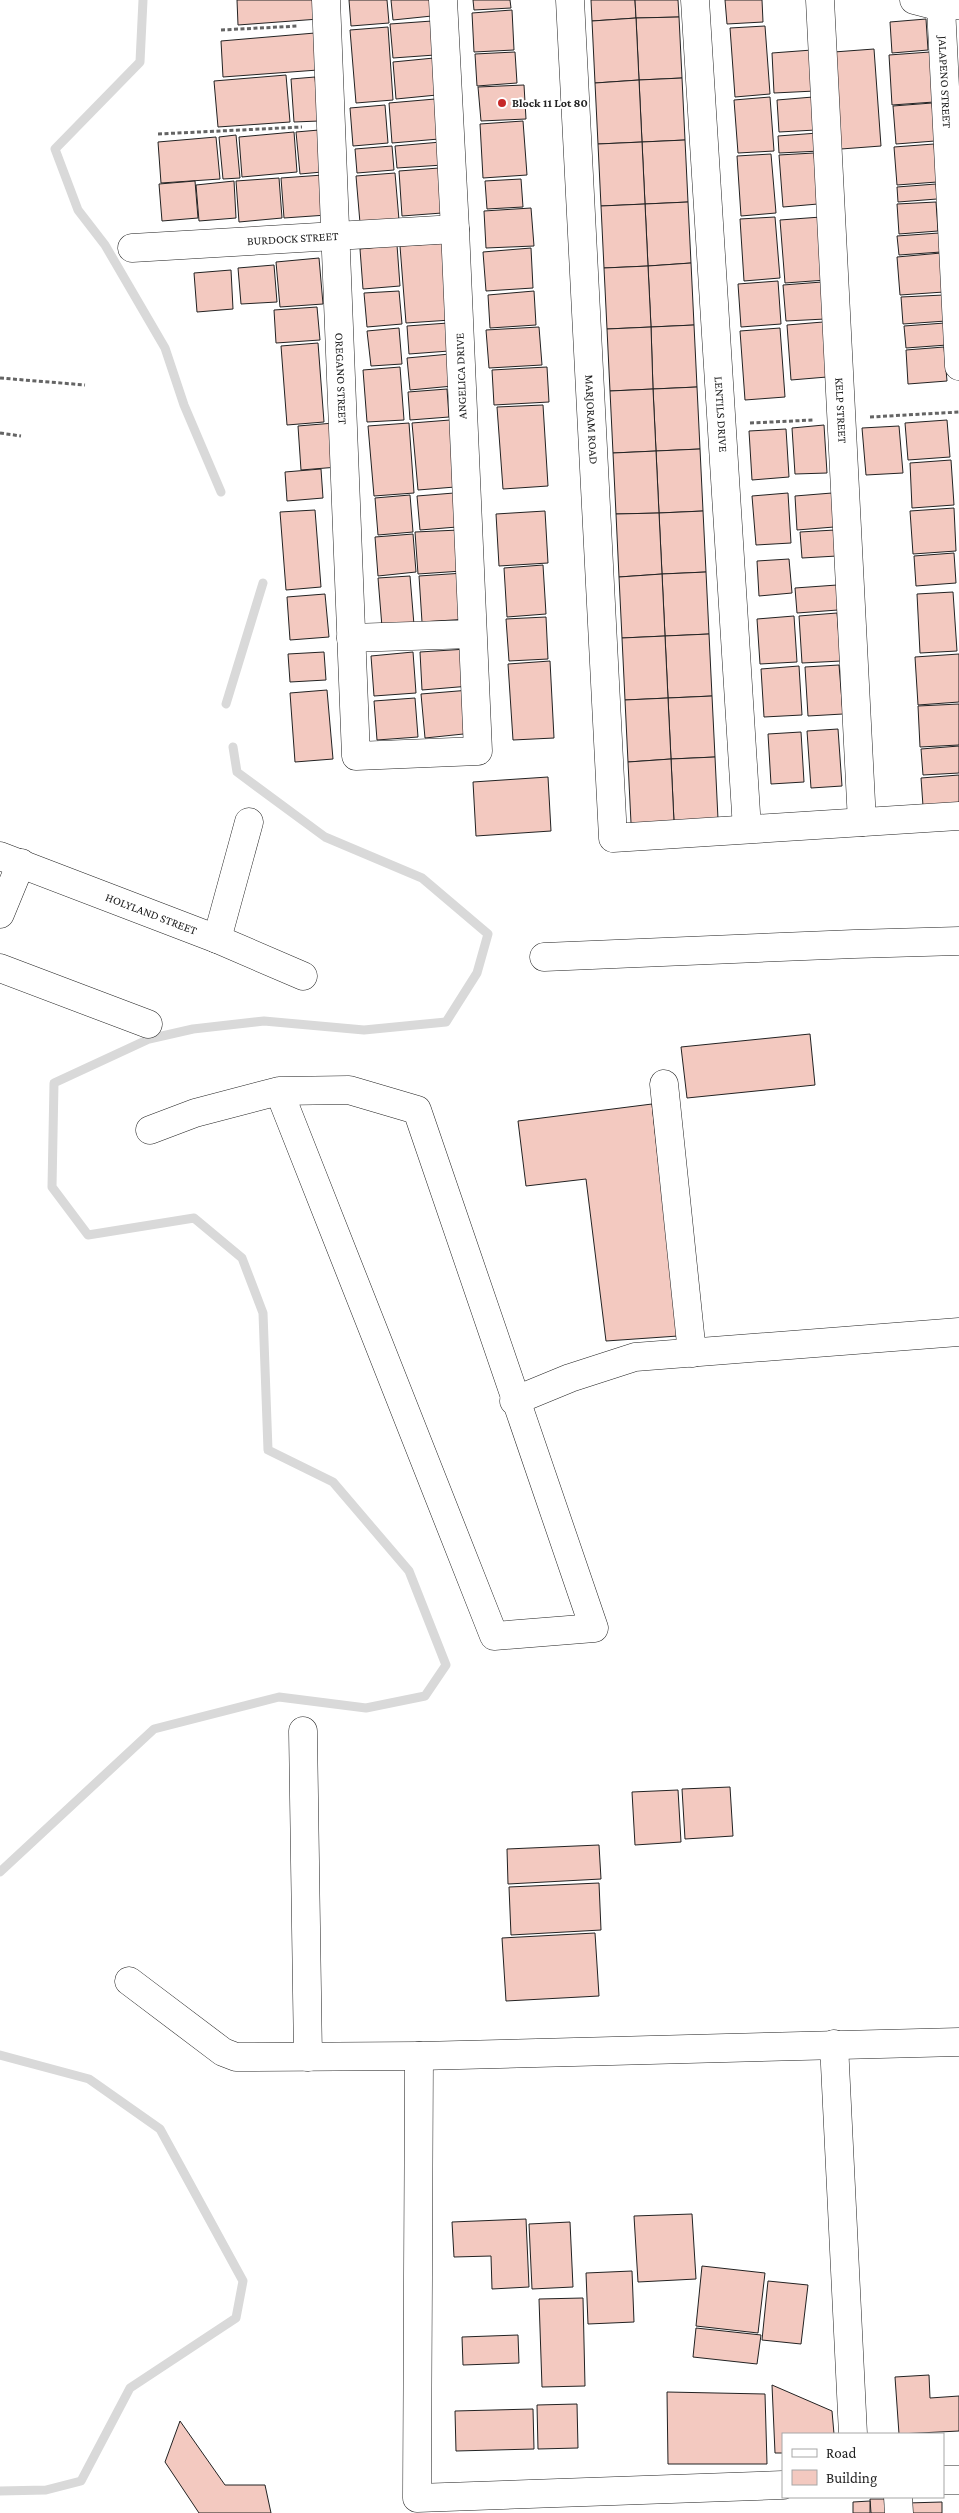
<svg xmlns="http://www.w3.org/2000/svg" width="959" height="2513" font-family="'Crimson Pro',serif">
	<rect width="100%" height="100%" fill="#fff"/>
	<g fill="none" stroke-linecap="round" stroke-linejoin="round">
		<g stroke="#d9d9d9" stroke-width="9">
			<path d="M143 0 140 62 55 149 78 210 105 245 165 348 184 405 221 492"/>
			<path d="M226 704 263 583"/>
			<path d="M0 1872 154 1729 279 1697 366 1708 425 1696 446 1665 409 1571 333 1482 268 1450 263 1313 242 1258 194 1218 88 1235 52 1187 54 1083 149 1039 193 1029 264 1021 364 1030 446 1022 477 973 488 934 422 878 325 837 237 772 233 747"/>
			<path d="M0 2055 89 2079 160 2129 243 2281 236 2318 130 2388 81 2481 46 2490 0 2491"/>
		</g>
	</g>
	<g fill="#f3c9c0" stroke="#222">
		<path d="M237 0H317L319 19 238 25Z"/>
		<path d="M349 0H387L389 23 351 26Z"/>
		<path d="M391 0H431L432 16 393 20Z"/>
		<path d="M473 0H510L511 8 474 10Z"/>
		<path d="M591 0H635L636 18 592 21Z"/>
		<path d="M635 0H678L679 17 636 18Z"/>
		<path d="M725 0H762L763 22 727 24Z"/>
		<path d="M512 10 514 50 474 52 472 13Z"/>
		<path d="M679 17 682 78 639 80 636 18Z"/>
		<path d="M636 18 639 80 595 83 592 21Z"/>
		<path d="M926 19 928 50 892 53 890 22Z"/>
		<path d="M432 21 435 55 393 58 390 24Z"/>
		<path d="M765 26 770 94 735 97 730 28Z"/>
		<path d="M388 27 393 100 356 103 350 30Z"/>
		<path d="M315 33 318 70 223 77 221 41Z"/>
		<path d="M874 49 881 146 841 149 834 52Z"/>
		<path d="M812 50 815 91 774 93 772 53Z"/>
		<path d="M515 52 517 83 477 86 475 54Z"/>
		<path d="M930 52 934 102 892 105 889 55Z"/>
		<path d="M434 58 437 95 396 99 393 62Z"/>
		<path d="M286 75 290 122 218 127 214 81Z"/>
		<path d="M315 77 319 121 294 122 291 79Z"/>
		<path d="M682 78 685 140 642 142 639 80Z"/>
		<path d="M639 80 642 142 598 144 595 83Z"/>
		<path d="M524 85 526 119 481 121 478 87Z"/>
		<path d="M770 97 774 151 738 153 734 100Z"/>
		<path d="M813 97 816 130 779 132 777 100Z"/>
		<path d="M435 99 439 139 392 143 389 103Z"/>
		<path d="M932 103 935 141 896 144 893 106Z"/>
		<path d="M385 105 388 143 353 146 350 108Z"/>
		<path d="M523 121 527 175 483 178 480 124Z"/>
		<path d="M319 130 322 172 300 174 296 132Z"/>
		<path d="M294 132 297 172 242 177 239 137Z"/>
		<path d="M818 133 820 151 779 153 778 136Z"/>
		<path d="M236 135 240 178 223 179 219 137Z"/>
		<path d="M216 137 220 179 161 183 158 142Z"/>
		<path d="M685 140 688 202 645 204 642 142Z"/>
		<path d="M441 142 443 165 397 168 395 146Z"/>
		<path d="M642 142 645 204 601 206 598 144Z"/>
		<path d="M934 144 937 182 897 185 894 147Z"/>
		<path d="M392 146 394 170 357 173 355 149Z"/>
		<path d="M814 153 818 204 783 207 779 155Z"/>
		<path d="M771 154 776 213 741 216 737 156Z"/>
		<path d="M439 168 442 213 402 216 399 171Z"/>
		<path d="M395 173 399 220 360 223 356 176Z"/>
		<path d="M323 175 327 215 284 218 281 178Z"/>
		<path d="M279 178 282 218 239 222 236 181Z"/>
		<path d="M521 179 523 207 487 209 485 181Z"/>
		<path d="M195 181 198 218 162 221 159 184Z"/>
		<path d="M234 181 236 218 199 221 196 185Z"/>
		<path d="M936 184 937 199 898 202 897 187Z"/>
		<path d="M688 202 691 263 648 266 645 204Z"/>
		<path d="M936 202 938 231 899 234 897 204Z"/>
		<path d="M645 204 648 266 604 268 601 206Z"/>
		<path d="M531 208 534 246 486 248 484 211Z"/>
		<path d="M775 217 780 278 744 281 740 219Z"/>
		<path d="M821 217 826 280 785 283 780 220Z"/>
		<path d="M939 233 941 252 899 255 897 236Z"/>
		<path d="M445 243 451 320 406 323 400 246Z"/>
		<path d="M397 245 400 286 363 289 360 249Z"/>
		<path d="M531 248 533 288 486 291 483 252Z"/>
		<path d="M941 253 944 292 900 295 897 257Z"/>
		<path d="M319 258 323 304 280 307 276 262Z"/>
		<path d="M691 263 694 325 651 327 648 266Z"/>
		<path d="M274 265 277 302 241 304 238 268Z"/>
		<path d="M648 266 651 327 607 329 604 268Z"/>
		<path d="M231 270 233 309 197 312 194 273Z"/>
		<path d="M778 281 781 324 741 327 738 284Z"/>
		<path d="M822 282 825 319 786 321 783 285Z"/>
		<path d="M399 291 402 324 367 327 364 293Z"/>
		<path d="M534 291 536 325 490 328 488 295Z"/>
		<path d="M944 295 946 321 903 324 901 297Z"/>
		<path d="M317 307 320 340 276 343 274 310Z"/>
		<path d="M823 322 827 377 791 380 787 325Z"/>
		<path d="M448 323 449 351 409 354 407 326Z"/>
		<path d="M945 323 947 345 906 348 904 326Z"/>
		<path d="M694 325 697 387 653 389 651 327Z"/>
		<path d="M539 327 542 365 489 368 486 330Z"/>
		<path d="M651 327 653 389 610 391 607 329Z"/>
		<path d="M399 328 402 364 371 366 367 331Z"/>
		<path d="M780 328 785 397 745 400 740 331Z"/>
		<path d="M318 343 324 422 287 425 281 346Z"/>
		<path d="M944 347 947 381 908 384 906 350Z"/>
		<path d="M450 354 453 386 410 390 407 358Z"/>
		<path d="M400 367 404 420 367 422 363 370Z"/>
		<path d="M547 367 549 402 494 405 492 370Z"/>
		<path d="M697 387 700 449 656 451 653 389Z"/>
		<path d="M447 389 449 417 410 420 408 392Z"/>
		<path d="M653 389 656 451 613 453 610 391Z"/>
		<path d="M543 405 548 486 503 489 497 407Z"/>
		<path d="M450 420 455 487 418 490 412 423Z"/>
		<path d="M947 420 950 457 908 460 905 423Z"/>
		<path d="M334 423 338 467 301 470 298 426Z"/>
		<path d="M409 423 414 493 374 496 368 426Z"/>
		<path d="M824 425 827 473 795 474 792 428Z"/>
		<path d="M899 426 903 473 866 475 862 428Z"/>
		<path d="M786 429 789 477 752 480 749 431Z"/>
		<path d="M700 449 703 511 659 513 656 451Z"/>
		<path d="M656 451 659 513 616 514 613 453Z"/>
		<path d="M951 460 954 505 912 508 910 463Z"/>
		<path d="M321 469 323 498 287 501 285 472Z"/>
		<path d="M454 493 457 527 420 530 417 496Z"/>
		<path d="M788 493 791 543 756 545 752 496Z"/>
		<path d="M832 493 834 527 797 530 795 496Z"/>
		<path d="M410 495 413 532 378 535 375 498Z"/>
		<path d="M954 508 956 551 913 554 910 511Z"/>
		<path d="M315 510 321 587 286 590 280 512Z"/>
		<path d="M545 511 548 563 499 566 496 514Z"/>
		<path d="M703 511 706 572 662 574 659 513Z"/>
		<path d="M659 513 662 574 619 577 616 514Z"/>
		<path d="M459 530 462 571 418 574 415 532Z"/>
		<path d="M835 530 837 556 802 558 800 532Z"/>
		<path d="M413 534 416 572 378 576 375 537Z"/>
		<path d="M954 553 956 583 916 586 914 556Z"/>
		<path d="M789 559 792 593 759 596 757 561Z"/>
		<path d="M543 565 546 614 507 617 504 568Z"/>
		<path d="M706 572 709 634 665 636 662 574Z"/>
		<path d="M464 573 468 619 422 622 419 576Z"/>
		<path d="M662 574 665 636 622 638 619 577Z"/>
		<path d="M410 576 414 625 382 627 378 578Z"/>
		<path d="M837 585 838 610 797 613 795 588Z"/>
		<path d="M953 592 957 651 920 653 917 594Z"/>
		<path d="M325 594 329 637 290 640 287 597Z"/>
		<path d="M837 613 841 661 802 663 799 616Z"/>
		<path d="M794 616 797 662 760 664 757 619Z"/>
		<path d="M546 617 548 659 509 661 506 619Z"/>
		<path d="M709 634 712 696 668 698 665 636Z"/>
		<path d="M665 636 668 698 625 700 622 638Z"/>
		<path d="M467 649 470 686 422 690 420 652Z"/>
		<path d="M324 652 326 680 290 682 288 654Z"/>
		<path d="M413 652 416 693 374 696 371 656Z"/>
		<path d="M959 654V702L918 705 915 657Z"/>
		<path d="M550 661 554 738 513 740 508 664Z"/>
		<path d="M839 665 843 714 808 716 805 667Z"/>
		<path d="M799 666 802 715 764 717 761 669Z"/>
		<path d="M327 690 333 759 295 762 290 693Z"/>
		<path d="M470 690 473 733 425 738 421 694Z"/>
		<path d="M712 696 715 757 671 759 668 698Z"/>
		<path d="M415 698 418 737 377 740 374 701Z"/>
		<path d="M668 698 671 759 628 762 625 700Z"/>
		<path d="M959 704V745L920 747 918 706Z"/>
		<path d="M838 729 842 786 811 788 807 731Z"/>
		<path d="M801 732 804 782 771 784 768 734Z"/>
		<path d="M959 746V773L923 775 921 749Z"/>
		<path d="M715 757 718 819 674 822 671 759Z"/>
		<path d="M671 759 674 822 631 823 628 762Z"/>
		<path d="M959 775V804L923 806 921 778Z"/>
		<path d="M548 777 551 831 476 836 473 782Z"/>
		<path d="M810 1034 815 1085 687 1098 681 1047Z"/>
		<path d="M652 1104 678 1336 606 1341 586 1179 526 1186 518 1121Z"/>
		<path d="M730 1787 733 1836 685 1839 682 1789Z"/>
		<path d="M678 1790 681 1842 635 1845 632 1792Z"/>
		<path d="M599 1845 601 1879 508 1884 507 1849Z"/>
		<path d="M599 1883 601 1930 511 1935 509 1887Z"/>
		<path d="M595 1933 599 1996 506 2001 502 1938Z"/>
		<path d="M692 2214 696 2279 638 2282 634 2216Z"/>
		<path d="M526 2219 529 2287 492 2289 491 2256 454 2257 452 2222Z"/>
		<path d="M570 2222 573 2287 532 2289 529 2224Z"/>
		<path d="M702 2266 765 2273 758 2333 696 2326Z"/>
		<path d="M632 2271 634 2322 588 2324 586 2273Z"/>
		<path d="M768 2281 808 2285 801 2344 762 2340Z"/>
		<path d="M583 2298 585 2386 542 2387 539 2299Z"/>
		<path d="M696 2328 761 2335 757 2364 693 2357Z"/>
		<path d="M518 2335 519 2363 463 2365 462 2337Z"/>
		<path d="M929 2375 930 2398 959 2396V2431L899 2434 895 2377Z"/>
		<path d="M772 2385 832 2411 834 2434H783V2453H775Z"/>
		<path d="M667 2392 765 2394 767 2464H668Z"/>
		<path d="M577 2404 578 2448 538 2449 537 2405Z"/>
		<path d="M533 2409 534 2449 456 2451 455 2411Z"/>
		<path d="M180 2421 225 2485H265L271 2513H199L165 2462Z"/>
		<path d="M870 2499H894V2513H871Z"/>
		<path d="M870 2501V2513H853V2502Z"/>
		<path d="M942 2502V2513H908L907 2503Z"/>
	</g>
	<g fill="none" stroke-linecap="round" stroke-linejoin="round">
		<defs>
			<g id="minor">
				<path id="s1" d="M326 0 356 756 478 751 455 229 443 0"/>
				<path id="s2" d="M570 0 613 838 959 816"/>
				<path id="s3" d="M695 0 747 829"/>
				<path id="s4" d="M820 0 862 822"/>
				<path d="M914 0 941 7 958 5"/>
				<path id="s5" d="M941 7 959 366"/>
				<path id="s6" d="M132 248 455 229"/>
				<path d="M351 638 472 634"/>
				<path id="s7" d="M0 856 217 939 303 976"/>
				<path d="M0 914 21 863"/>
				<path d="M217 939 249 822"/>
				<path d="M544 957 854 944 959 941"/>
				<path d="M0 968 148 1024"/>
				<path d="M664 1084 692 1353"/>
				<path d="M150 1130 195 1113 279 1091 349 1090 417 1110 594 1628 494 1636 279 1091"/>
				<path d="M514 1401 570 1378 635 1357 959 1332"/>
				<path d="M303 1731 308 2057"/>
				<path d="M129 1981 223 2052 236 2057 419 2056 959 2042"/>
				<path d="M834 2044 853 2434"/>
				<path d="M419 2056 417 2498 783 2485"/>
				<path d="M943 2480H959"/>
				<path d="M898 2497 899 2513"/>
			</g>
		</defs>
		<use href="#minor" stroke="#222" stroke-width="29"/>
		<g stroke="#646464" stroke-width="3" stroke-dasharray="4 2.5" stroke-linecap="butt">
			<path d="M221 30 298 26"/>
			<path d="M158 134 302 127"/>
			<path d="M0 378 85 385"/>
			<path d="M870 417 959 412"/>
			<path d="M750 423 813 420"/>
			<path d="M0 433 21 436"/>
		</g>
		<use href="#minor" stroke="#fff" stroke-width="28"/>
	</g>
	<circle fill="#c62828" stroke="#fff" stroke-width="2" cx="502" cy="103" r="5"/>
	<g text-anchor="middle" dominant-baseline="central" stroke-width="4" stroke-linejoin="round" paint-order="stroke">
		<g font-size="12" fill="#222" stroke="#fff">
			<text stroke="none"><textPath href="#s5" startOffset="75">JALAPENO STREET</textPath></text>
			<text stroke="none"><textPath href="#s6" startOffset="161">BURDOCK STREET</textPath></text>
			<text transform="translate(461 376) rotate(-92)">ANGELICA DRIVE</text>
			<text stroke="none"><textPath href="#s1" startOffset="379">OREGANO STREET</textPath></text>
			<text stroke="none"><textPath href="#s4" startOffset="411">KELP STREET</textPath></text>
			<text stroke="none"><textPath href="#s3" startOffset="415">LENTILS DRIVE</textPath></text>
			<text stroke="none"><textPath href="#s2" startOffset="420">MARJORAM ROAD</textPath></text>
			<text stroke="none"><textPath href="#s7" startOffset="162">HOLYLAND STREET</textPath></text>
		</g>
		<g font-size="12" font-weight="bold" fill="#222" stroke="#fff" text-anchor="start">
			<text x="512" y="103">Block 11 Lot 80</text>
		</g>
	</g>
	<rect x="782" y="2433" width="162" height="65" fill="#ffffff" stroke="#a7a7a7"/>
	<rect x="792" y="2449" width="25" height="8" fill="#ffffff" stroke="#a7a7a7"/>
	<text x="826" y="2458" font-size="15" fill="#222222">Road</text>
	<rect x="792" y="2470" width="25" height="15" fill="#f3c9c0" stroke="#a7a7a7"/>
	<text x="826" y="2483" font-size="15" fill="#222222">Building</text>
</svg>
